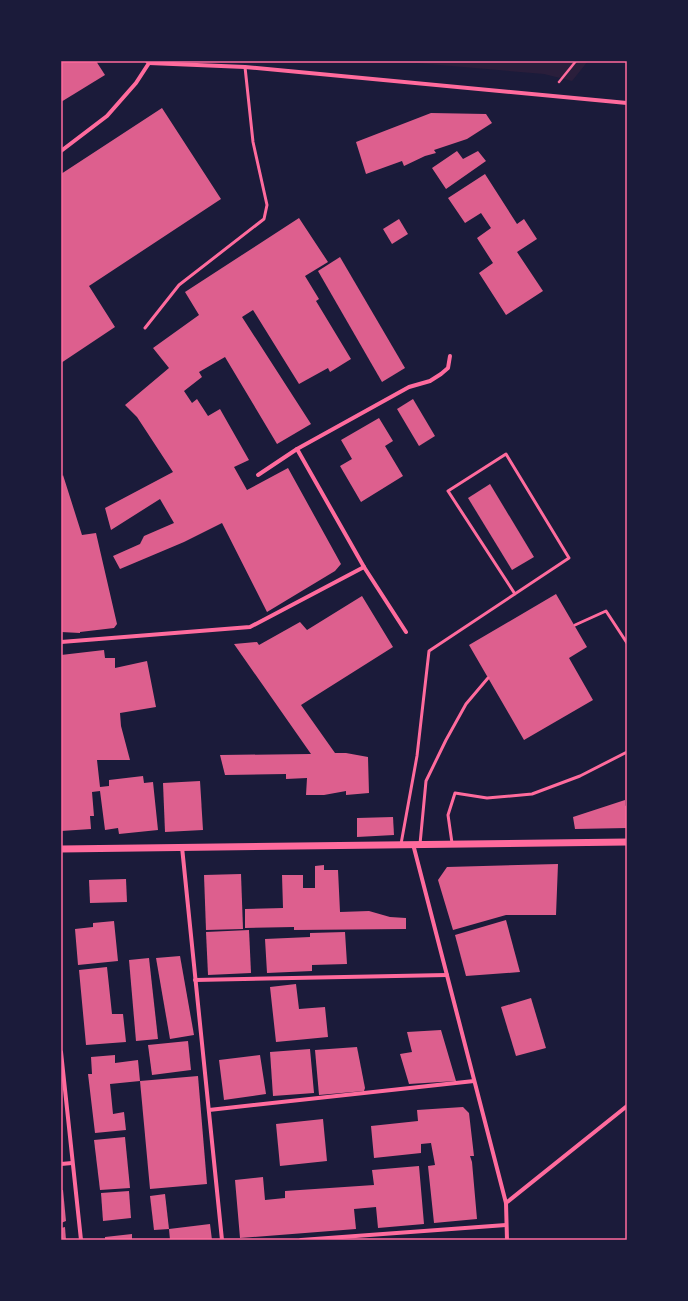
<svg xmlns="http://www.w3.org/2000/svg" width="688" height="1301" font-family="'Exo 2',sans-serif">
	<rect width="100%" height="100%" fill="#1b1b3a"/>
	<path fill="#2a1e3b" d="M393 61H588L572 81 544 74Z"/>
	<g fill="#dd5f8e">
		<path d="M61 61H96L105 75 61 102Z"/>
		<path d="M162 108 221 199 89 286 115 327 61 363V174Z"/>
		<path d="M431 113 486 114 492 123 467 139 434 150 436 153 425 156 404 166 402 161 366 174 356 142Z"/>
		<path d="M457 151 463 159 478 151 486 161 446 189 432 168Z"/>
		<path d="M485 174 517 224 524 219 537 239 517 252 543 291 506 315 479 273 493 263 477 238 491 228 481 213 465 223 448 198Z"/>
		<path d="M299 218 328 262 305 276 319 299 316 301 351 359 330 372 328 368 299 384 253 310 242 317 311 424 277 444 225 357 199 372 202 377 184 391 192 403 197 399 208 416 220 409 249 460 234 467 247 490 288 468 341 564 335 571 267 612 222 523 184 542 120 569 113 556 140 544 144 536 174 523 160 499 111 530 105 508 173 472 137 417 125 405 169 368 153 348 199 315 185 292Z"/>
		<path d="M399 219 408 234 392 244 383 229Z"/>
		<path d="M340 257 405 368 382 382 318 271Z"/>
		<path d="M413 399 435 436 419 446 397 409Z"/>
		<path d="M379 418 393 441 385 446 403 476 361 502 340 466 352 459 341 440Z"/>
		<path d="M63 475 82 535 96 533 117 624 114 628 80 632V633L61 632V478Z"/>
		<path d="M490 484 534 557 512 570 468 498Z"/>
		<path d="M556 594 587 647 569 658 593 700 524 740 469 645Z"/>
		<path d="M362 596 393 647 301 705 335 753H346L368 757 369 793 346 795V791L324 795H306L307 778 286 779V774L225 775 220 755 311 754 234 644 257 642 259 645 300 622 307 630Z"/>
		<path d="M104 650 105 658H115V668L147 661 156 707 120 713 121 726 130 760H97L100 787 109 786V780L143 776 144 783 153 782 158 830 119 834 118 828 105 830 100 791 92 792 94 816H90L91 829 61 831V655Z"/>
		<path d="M200 781 203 830 165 832 163 783Z"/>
		<path d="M625 800V806L627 805V828L575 829 573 817Z"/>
		<path d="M393 817 394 835 357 837V818Z"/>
		<path d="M558 864 556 915H506L453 930 438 880 447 867Z"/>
		<path d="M324 865V870H338L340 912 369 911 390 917 406 918V929L294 930V927L245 928V909L283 908 282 875H303V888H315V866Z"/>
		<path d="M241 874 243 929 206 930 204 875Z"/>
		<path d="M126 879 127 902 90 903 89 880Z"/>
		<path d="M506 920 520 972 466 976 455 935Z"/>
		<path d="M114 921 118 961 78 965 75 929 93 927V923Z"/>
		<path d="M249 930 251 973 208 975 206 932Z"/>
		<path d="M345 932 347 964 312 965V971L267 973 265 939 310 937V933Z"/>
		<path d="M180 956 194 1035 170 1039 156 958Z"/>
		<path d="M149 958 158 1039 136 1041 129 960Z"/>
		<path d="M107 967 112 1014H123L126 1042 86 1045 79 970Z"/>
		<path d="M296 984 299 1009 325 1007 328 1037 276 1042 270 987Z"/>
		<path d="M531 998 546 1048 516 1056 501 1007Z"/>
		<path d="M441 1030 456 1081 409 1084 400 1054 412 1052 407 1032Z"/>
		<path d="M188 1041 191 1070 152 1075 148 1045Z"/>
		<path d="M357 1047 365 1088 364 1091 319 1095 315 1050Z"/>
		<path d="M310 1049 314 1093 273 1096 270 1052Z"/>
		<path d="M115 1055V1063L138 1060 140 1081 110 1084 113 1114 124 1112 126 1130 95 1133 88 1074H92L91 1057Z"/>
		<path d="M260 1055 266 1094 224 1100 219 1060Z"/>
		<path d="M198 1076 207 1184 150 1189 140 1081Z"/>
		<path d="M463 1107 469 1113 474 1156H470L472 1162 477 1219 434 1223 428 1166 435 1165 431 1143 421 1144V1153L374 1158 371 1126 418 1121 417 1110Z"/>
		<path d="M323 1119 327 1161 280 1166 276 1124Z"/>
		<path d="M125 1137 130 1188 100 1190 94 1140Z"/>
		<path d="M419 1166 424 1224 378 1228 376 1207 354 1209 356 1229 240 1238 235 1180 263 1177 265 1200 285 1198V1191L374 1185 372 1170Z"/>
		<path d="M61 1190H63L66 1221 61 1223Z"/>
		<path d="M129 1191 131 1218 103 1221 101 1193Z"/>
		<path d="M165 1194 169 1229 154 1230 150 1196Z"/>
		<path d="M210 1224 212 1240H170L169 1229Z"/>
		<path d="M65 1227 66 1240H61V1228Z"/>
		<path d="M132 1234V1240H105V1237Z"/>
	</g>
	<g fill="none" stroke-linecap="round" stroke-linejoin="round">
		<path stroke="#ff6b9d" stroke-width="2.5" d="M559 82 576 61"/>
		<g stroke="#ff6b9d" stroke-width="3">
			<path d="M145 328 179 285 264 219 267 205 253 142 245 67"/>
			<path d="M575 625 606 611 627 643"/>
			<path d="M452 843 448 815 455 793 487 798 532 794 580 776 627 752"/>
			<path d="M401 844 417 756 429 651 569 558 506 454 448 491 515 594"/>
			<path d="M420 844 426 781 446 740 466 704 488 678"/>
		</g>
		<g stroke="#ff6b9d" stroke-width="4">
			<path d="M147 61 149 63 245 67 627 103"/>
			<path d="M61 151 107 116 136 83 149 63"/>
			<path d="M297 449 364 567 406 632"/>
			<path d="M258 475 297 449 409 387 430 381 441 374 448 368 450 356"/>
			<path d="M61 642 250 627 364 567"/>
			<path d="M413 844 506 1203 507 1240"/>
			<path d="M182 847 222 1240"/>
			<path d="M195 980 447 975"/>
			<path d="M61 1052 81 1240"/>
			<path d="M209 1110 474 1081"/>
			<path d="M61 1164 72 1163"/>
			<path d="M506 1203 627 1106"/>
			<path d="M301 1240 506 1225"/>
		</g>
		<path stroke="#ff6b9d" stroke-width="7" d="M61 849 627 842"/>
	</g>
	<rect width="688" height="1301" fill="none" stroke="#1b1b3a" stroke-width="124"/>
	<rect x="62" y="62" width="564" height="1177" fill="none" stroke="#ff6b9d" stroke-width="1.5"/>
</svg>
